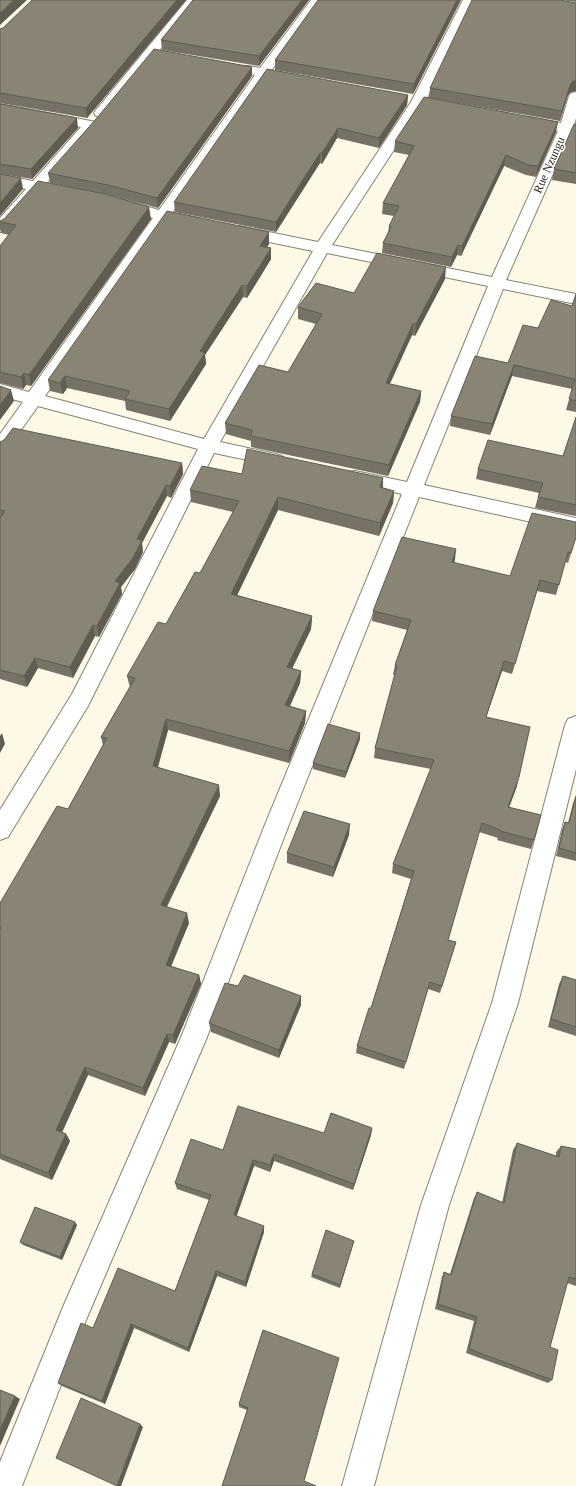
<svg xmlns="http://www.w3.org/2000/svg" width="576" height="1486" viewBox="0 0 576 1486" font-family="'Times New Roman',serif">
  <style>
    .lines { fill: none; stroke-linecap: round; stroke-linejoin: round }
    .minor-casing { stroke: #888273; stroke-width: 2 }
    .minor { fill: #fff; fill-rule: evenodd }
    .wall { fill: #777265 }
    .shaded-wall { fill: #615c52 }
    .building { fill: #8a8475; stroke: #615c52 }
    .labels { text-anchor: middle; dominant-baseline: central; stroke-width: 3; stroke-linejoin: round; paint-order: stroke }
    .far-street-label { font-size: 12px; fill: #211f19; stroke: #fff }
  </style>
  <rect width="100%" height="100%" fill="#fef8e7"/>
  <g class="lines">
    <!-- minor casing -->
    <g class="minor-casing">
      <path id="minor" d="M187,0H200L106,116L101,117L96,116L94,113L96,110Z
        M311,0H323L271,71L299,76L301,79L299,82L294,83L266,78L172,213L197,218L200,221L197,224L192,226L167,221L45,396L204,439L313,251L239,236L234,234L231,231L234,228L239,226L318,242L411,102L463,0H475L425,102L332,245L492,277L558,131L524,124L522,121L524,118L529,117L561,123L569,96L571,93L576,92V118L574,125H576V133H571L506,280L576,294V304L503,289L424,485L576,518V532L419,497L290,822L207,1037L86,1320L22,1486H0V1462L63,1307L182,1035L266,822L402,494L348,482L346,477L348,472L355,471L407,482L488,286L327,253L220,442L276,454L282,456L285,460L282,464L276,466L214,453L88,706L8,837L0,840V810L72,694L198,449L38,406L6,451L0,453V434L23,402L0,396V384L29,392L153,218L116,206L114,203L116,200L121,199L159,210L255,75L243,73L241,70L243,67L248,66L260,68Z
        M0,104L91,121L96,122L98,125L46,184L68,189L70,192L68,195L63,196L40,192L5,230L0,232V218L26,189L0,183V175L33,181L81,127L0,112Z
        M576,716V769L518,1003L449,1205L374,1486H342L421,1205L492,1003L565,725L568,719Z"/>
    </g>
    <!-- minor -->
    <use href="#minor" class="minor"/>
  </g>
  <!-- wall -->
  <path class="wall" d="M186,0L87,118L0,103V29Z
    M193,0H309L259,66L162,50L161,40Z
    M461,0L413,94L275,70V60Z
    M561,0H576V2Z
    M576,3V91L571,92L568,95L560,121L429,98L430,88Z
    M252,76L158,208L109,195L50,183L48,173Z
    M408,95L407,105L379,148L337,138L322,164L320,163L276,232L175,212L174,202Z
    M0,104L78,128L32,179L0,174Z
    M576,124V184L552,180L554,169Z
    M556,132L536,177L526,175L504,166L461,256L457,255L451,267L382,253L383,243L388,233L389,226L394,216L382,214L383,203L409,155L394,152L395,141Z
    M151,219L31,386L26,385L23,389L0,383V246L9,235L1,233L0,229V221Z
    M269,232V244L267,247L271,248V259L247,298L243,297L205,355L206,364L170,421L126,410L125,401L67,388L63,394L50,391L48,380Z
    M445,279L415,336L412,335L389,384L421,391L420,402L388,476L251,447V441L226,434L225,423L288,372L316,324L298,319V307L354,293Z
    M576,294V412L566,410L572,389L512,376L490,435L450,426L451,416L508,363L538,328L572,306Z
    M576,417V516L535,508L539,493L476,479L478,469L563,456Z
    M0,442L182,463L183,474L171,498L167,496L142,543L143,552L135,569L121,587L122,594L99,637L95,636L73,678L38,668L27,687L0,679Z
    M242,474L383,478V488L394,491L393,503L379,536L278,510L237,595L312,616L311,629L292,669L301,671L300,683L290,706L306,711L305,723L289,763L168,730L158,767L220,796L167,907L189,923L171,966L199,975L201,984L175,1044L169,1042L145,1096L88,1075L62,1132L66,1134L70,1141L52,1180L0,1159V903L68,809L103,745L101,737L130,688L127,676L166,624L200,573L233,512L191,502L190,490Z
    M576,538L568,563L565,562L556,595L537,591L512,674L502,671L486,717L517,786L509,807L534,840L531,849L497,840L498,838L479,832L448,940L456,942L440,993L428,989L404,1069L356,1053L357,1046L371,1008L411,879L392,873L393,864L431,769L374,758L375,748L395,675H393L395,665L407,630L372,621L373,611L455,560L454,563L510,576Z
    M360,739L345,778L313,769V763Z
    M576,796V861L556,856L562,830L565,822L568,823L573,803Z
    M349,835L333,877L287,863V853Z
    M563,976L576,980V1036L548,1027L559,984Z
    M238,986L301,996V1005L279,1058L211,1032L209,1023Z
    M372,1128L371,1135L353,1190L274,1161L270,1172L254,1166L236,1216L264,1232L246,1287L217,1276L189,1352L134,1328L105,1404L62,1386L58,1383L93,1328L175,1291L209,1200L177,1189L175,1183L223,1150L324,1133Z
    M517,1143L556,1156V1152L561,1146L576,1149V1286L567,1283L550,1347L552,1380L548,1383L466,1353L474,1321L435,1309L442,1277L444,1272L450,1274L474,1198L477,1192L502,1203L513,1150Z
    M77,1225L62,1260L23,1245L20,1242Z
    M354,1241L340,1288L311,1277L312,1274Z
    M263,1330L304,1481L222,1486L247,1410L239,1407V1404Z"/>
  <!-- shaded-wall -->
  <path class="shaded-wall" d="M14,0H27L0,25V13Z
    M177,0H186L87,118L86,108Z
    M302,0H309L259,66V56Z
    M457,0H461L413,94L414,84Z
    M252,67V76L158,208L157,198Z
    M573,81H576V91L571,92L568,95L560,121L562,111L570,85Z
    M408,95L407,105L379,148V138Z
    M77,118L78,128L32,179L31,169Z
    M558,122L556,132L536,177L538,166Z
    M338,128L337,138L322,164V153Z
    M320,153V163L276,232V222Z
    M506,155L504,166L461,256L462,246Z
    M21,178L23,189L0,216V203Z
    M149,207L151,219L31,386L29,375Z
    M269,232V244L261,257L260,246Z
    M458,245L457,255L451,267L452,257Z
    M271,248V259L247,298V286Z
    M446,267L445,279L415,336L416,324Z
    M242,285L243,297L205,355L206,364L170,421L169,409L200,351Z
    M413,324L412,335L385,395L386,383Z
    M514,365L512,376L490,435L492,424Z
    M24,373L26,385L23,389L21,377Z
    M65,376L67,388L63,394L60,383Z
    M11,390L14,401L0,420V405Z
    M421,391L420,402L388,476L389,465Z
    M182,463L183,474L171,498L170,486Z
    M383,478L382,491L380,487Z
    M166,485L167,496L142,543L143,552L135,569L121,587L122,594L99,637L97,626L115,581Z
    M394,491L393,503L379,536L380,523Z
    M278,497V510L232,606L231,594Z
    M456,549L455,560L450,573L452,562Z
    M540,580L537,591L512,674L515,664Z
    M312,616L311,629L287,679V667Z
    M93,625L95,636L73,678L70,667Z
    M35,658L38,668L27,687L24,676Z
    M504,661L502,671L483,726L486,717Z
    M301,671L300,683L285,717V705Z
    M306,711L305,723L289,763V751Z
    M166,719L168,730L155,777L153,766Z
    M2,733L5,744L0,753V736Z
    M360,733V739L345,778L346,772Z
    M519,777L517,786L506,816L508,807Z
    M219,785L220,796L162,915L161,905Z
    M350,824L349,835L333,877L334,867Z
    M187,913L189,923L168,974L166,965Z
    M199,975L201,984L175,1044L173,1035Z
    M301,996V1005L279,1058V1050Z
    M167,1034L169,1042L145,1096L143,1088Z
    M85,1067L88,1075L60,1137L56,1130Z
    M372,1128L371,1135L353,1190L354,1184Z
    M66,1134L70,1141L52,1180L48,1173Z
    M274,1154V1161L270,1172V1165Z
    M253,1160L254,1166L235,1221L234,1215Z
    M75,1222L77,1225L62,1260L60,1257Z
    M264,1226V1232L246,1287L245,1282Z
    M216,1271L217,1276L189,1352L188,1348Z
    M131,1324L134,1328L105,1404L102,1401Z
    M15,1396L20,1399L0,1446V1430Z
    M140,1424L143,1427L121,1486H117Z"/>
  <!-- building -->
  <path class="building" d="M0,0H14L0,13Z
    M32,0H177L86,108L0,93V29L3,28Z
    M193,0H302L259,56L161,40Z
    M318,0H457L414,84L275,60Z
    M472,0H560L576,3V81H573L570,85L562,111L430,88Z
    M154,49L252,67L157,198L108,185L48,173L96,119Z
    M267,69L408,95L379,138L338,128L322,153H320L276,222L174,202Z
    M424,97L558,122L538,166L528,165L506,155L462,246L458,245L452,257L383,243L391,227L389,226L399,206L383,203L414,146L395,141Z
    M0,104L77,118L31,169L0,164Z
    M574,124H576V173L554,169Z
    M0,174L21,178L0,203Z
    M38,181L105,194L149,207L29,375L24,373L21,377L0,372V246L16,225L0,222V221L4,219Z
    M167,211L269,232L260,246L271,248L247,286L242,285L200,351L205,353L169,409L125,399L130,391L65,376L60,383L48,380Z
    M377,253L446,267L416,324H413L386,383L421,391L389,465L251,436L252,430L225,423L259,365L288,372L322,314L298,307L316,283L354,293Z
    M576,294V401L569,399L575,379L514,365L492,424L451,416L475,356L508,363L523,325L538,328L551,300L572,306Z
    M0,386L11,390L0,405Z
    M576,417V505L538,497L543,483L478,469L488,440L563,456Z
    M13,428L182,463L170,486L166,485L137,539L142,540L133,558L115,581L120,583L97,626L93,625L70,667L35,658L24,676L0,670V518L5,511L0,510V442L4,440Z
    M247,449L383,478L380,487L394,491L380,523L278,497L231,594L312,616L287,667L301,671L285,705L306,711L289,751L166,719L153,766L219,785L161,905L187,913L166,965L199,975L173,1035L167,1034L143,1088L85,1067L56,1130L66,1134L48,1173L0,1154V929L1,928L0,927V903L57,806L68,809L107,738L101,737L135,678L127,676L158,622L166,624L195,572L200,573L239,501L190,490L202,466L242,474Z
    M532,513L576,522V537L571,553L568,552L559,585L540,580L515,664L504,661L486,717L530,727L519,777L508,807L541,815L534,840L500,831V830L482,823L448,940L456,942L442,986L430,982L406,1062L357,1046L369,1008H371L414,871L393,864L434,760L375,748L397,666L395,665L411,620L373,611L402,537L456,549L452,562L510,576Z
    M328,724L360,733L346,772L313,763Z
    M576,796V853L559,848L565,822L569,823Z
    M304,811L350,824L334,867L287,853Z
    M244,975L301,996L279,1050L209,1023L225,983L238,986Z
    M563,976L576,980V1027L551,1019Z
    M238,1106L324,1133L331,1113L372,1128L354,1184L274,1154L270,1165L253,1160L234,1215L264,1226L245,1282L216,1271L188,1348L131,1324L102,1401L58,1383L81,1323L93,1328L118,1268L175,1291L211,1195L175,1183L191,1139L223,1150Z
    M517,1143L559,1157L561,1146L576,1149V1279L569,1277L550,1347L558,1350L552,1380L469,1349L477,1317L438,1304L444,1272L451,1275L477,1192L504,1203Z
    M35,1207L75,1222L60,1257L20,1242Z
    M326,1230L354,1241L340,1285L312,1274Z
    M263,1330L339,1358L304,1481L316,1486H222L248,1408L239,1404Z
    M0,1390L15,1396L0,1430Z
    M81,1398L140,1424L117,1486L56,1458Z"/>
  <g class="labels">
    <!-- far-street labels -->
    <g class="far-street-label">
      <text transform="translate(549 165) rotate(-66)">Rue Nzungu</text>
    </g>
  </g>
</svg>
